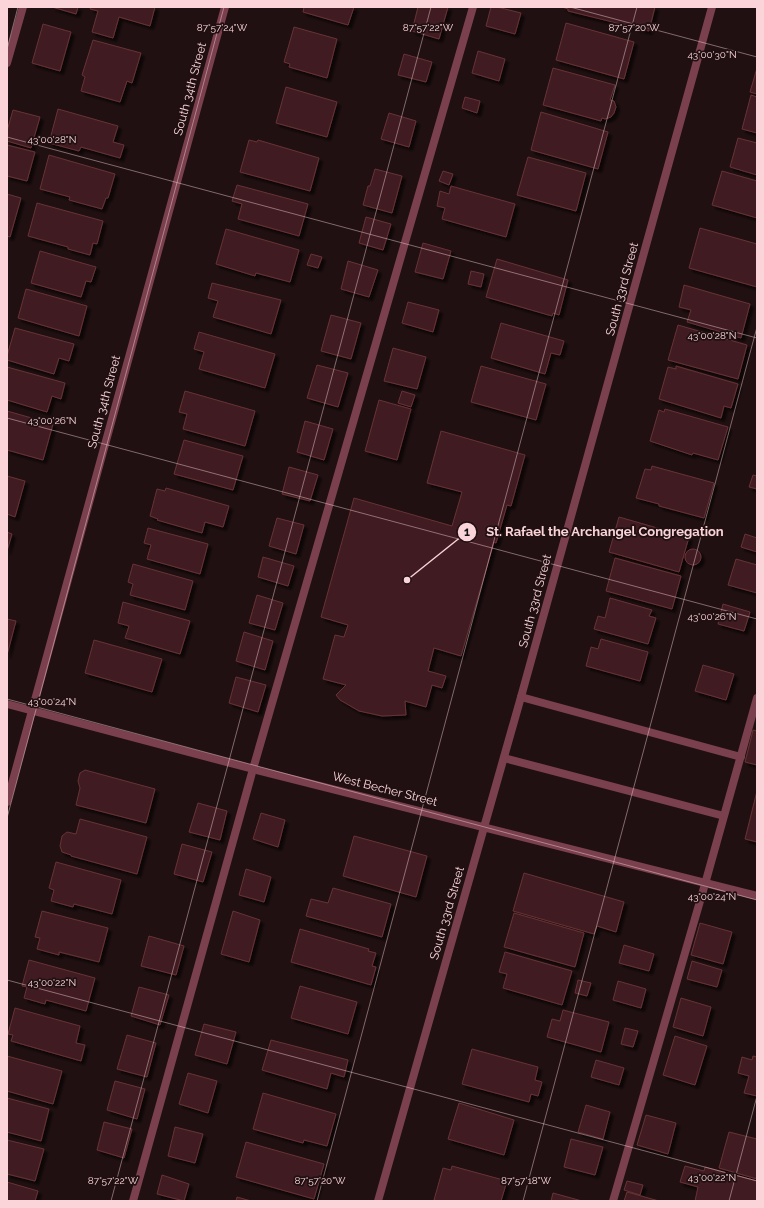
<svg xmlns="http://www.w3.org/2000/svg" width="764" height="1208" viewBox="0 0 764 1208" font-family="Raleway,sans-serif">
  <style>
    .building { fill: #3f1e20; stroke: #683236; filter: url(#shadow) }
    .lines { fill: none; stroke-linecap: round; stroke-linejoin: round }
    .service { stroke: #7a404d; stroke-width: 8 }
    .minor { stroke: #7a404d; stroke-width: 8 }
    .ticks { fill: none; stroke: #fad4d9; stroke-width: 1; stroke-opacity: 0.45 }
    .labels { text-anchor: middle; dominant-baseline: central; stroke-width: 3.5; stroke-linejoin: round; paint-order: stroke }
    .street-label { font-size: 12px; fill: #fad4d9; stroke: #201011 }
    .ticks-label { font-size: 10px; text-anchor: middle; fill: #fad4d9; stroke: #201011; stroke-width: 3.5; stroke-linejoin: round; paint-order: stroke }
    .leader { fill: none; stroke: #fad4d9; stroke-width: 1.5 }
    .callout-dot { fill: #fad4d9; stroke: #201011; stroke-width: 1.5 }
    .mark-label { font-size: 12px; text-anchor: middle; font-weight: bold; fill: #111 }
    .callout-label { font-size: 13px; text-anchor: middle; font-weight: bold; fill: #fad4d9; stroke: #201011; stroke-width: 3.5; stroke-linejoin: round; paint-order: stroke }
  </style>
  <defs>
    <filter id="shadow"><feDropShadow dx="3.5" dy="3.5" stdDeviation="1" flood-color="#0009"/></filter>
  </defs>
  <rect width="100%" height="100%" fill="#201011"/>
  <!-- building -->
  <path class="building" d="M52,7H78L76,14Z
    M91,7H155L150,26L119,17L113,38L92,32L98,11L90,9Z
    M304,7H354L348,25L303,12Z
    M418,7H448L439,39L412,31Z
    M491,7H497L521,13L515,34L486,26Z
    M562,7H655L649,31L568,11V9Z
    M566,23L634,42L624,79L556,60Z
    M43,24L71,32L60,71L32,63Z
    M294,27L337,39L327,78L289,67L290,64L284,62Z
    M93,40L141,53L132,83L127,81L120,102L81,91L85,77L82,75Z
    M478,51L505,59L499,81L472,73Z
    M404,54L432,62L426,82L398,75Z
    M553,68L615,85L610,100L614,101L616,107L614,113L611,117L605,119L602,118L601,121L543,105Z
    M757,68V94L750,92Z
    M286,87L337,102L327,137L276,123Z
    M751,95L757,97V133L742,129Z
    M465,97L480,101L477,113L462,108Z
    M58,109L118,126L113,142L124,145L120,158L81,147L79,151L49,143Z
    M13,110L40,117L31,148L7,141V131Z
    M541,112L608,132L598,169L531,150Z
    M389,113L416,121L409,147L381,139Z
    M738,138L757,143V175L730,167Z
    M249,140L257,142L258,140L319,158L310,191L240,172Z
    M7,145L35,152L27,181L7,176Z
    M49,155L115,174L108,198H106L102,209L69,200L70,197L40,189Z
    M528,157L586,173L576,211L517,195Z
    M375,169L402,176L392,213L363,205L368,186H370Z
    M443,171L453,174L449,185L439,181Z
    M722,171L757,181V218L712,205Z
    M237,185L308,204L299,236L238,219L242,204L232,201Z
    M451,186L515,204L506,237L442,219L445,208L437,206L440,191L449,194Z
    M7,194L21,198L10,237L7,236Z
    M37,203L103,221L97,244L93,243L90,255L68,249V247L28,236Z
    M366,217L391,224L383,250L359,243Z
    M700,228L757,244V287L689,268Z
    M226,229L299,250L290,282L256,273L255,276L216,264Z
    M423,243L451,251L443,279L415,272Z
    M40,251L96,267L91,282L86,281L81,297L31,283Z
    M311,254L322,257L318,268L307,265Z
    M497,259L568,280L559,315L553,313L552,316L486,297Z
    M348,261L378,270L369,297L341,289Z
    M471,271L484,274L481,287L468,284Z
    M212,283L281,300L271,334L213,317L218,301L208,298Z
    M684,285L750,304L741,338L687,322L691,310L679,307Z
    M26,289L87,306L79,336L18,318Z
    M408,302L439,310L433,332L402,323Z
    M331,315L361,323L351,359L321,351Z
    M501,323L564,341L560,355L551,353L545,374L491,358Z
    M678,325L747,345L738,379L668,360Z
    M15,328L74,344L69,361L59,358L54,374L7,360V356Z
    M199,332L275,354L265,388L199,369L204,352L194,349Z
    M393,348L426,357L417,389L384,381Z
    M317,365L348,373L338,407L307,398Z
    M481,366L546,384L536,420L471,402Z
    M676,366L738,384L731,408L724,406L721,418L659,399L668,367L676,369Z
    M7,367L65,383L61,399L52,396L47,412L7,400Z
    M185,391L255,411L245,446L183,429L187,414L179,412Z
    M402,391L415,395L411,407L398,403Z
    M379,400L411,409L397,460L365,451Z
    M665,409L728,427L718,460L693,453L692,455L650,441L659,410L664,412Z
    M7,411L53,424L43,460L7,450Z
    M305,421L333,429L324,460L297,452Z
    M441,431L525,455L511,506L507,505L496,543L494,542L461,656L434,648L428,671L446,676L442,688L432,685L426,707L405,701L406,715L382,716L359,711L340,700L336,695L346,685L323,679L335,635L344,637L348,625L321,617L354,498L452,526L462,492L427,483Z
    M184,440L243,456L233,490L174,474Z
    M652,466L714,483L704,518L659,506V504L636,498L645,469L651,470Z
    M289,467L318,475L310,501L282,494Z
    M753,475L757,476V489L749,487Z
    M7,476L25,481L15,517L7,514Z
    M166,488L229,506L223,527L205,522L202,533L157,520L158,519L150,516L157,489L165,491Z
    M619,517L689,537L679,572L609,552Z
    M277,518L304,525L296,554L269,546Z
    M148,528L208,544L200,574L147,559L151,545L144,543Z
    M7,532L12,534L7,551Z
    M745,534L757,538V552L741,547Z
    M685 557a8 8 0 1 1 16 0a8 8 0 1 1-16 0Z
    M263,557L294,566L288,586L258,577Z
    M615,558L681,576L672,609L606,591Z
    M736,559L757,565V593L728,585Z
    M133,564L193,581L185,610L130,595L133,584L128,582Z
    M257,595L283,603L275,630L249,623Z
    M610,598L652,610L649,616L656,618L648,644L594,629L598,616L605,618Z
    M123,602L190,621L180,654L125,638L129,626L118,623Z
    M723,604L750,612L744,631L718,624Z
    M7,619L16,621L7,655Z
    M244,632L273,641L265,670L236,661Z
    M601,639L648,652L640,681L586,666L591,647L598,649Z
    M94,640L162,659L152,692L85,673Z
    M703,665L734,674L726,700L695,691Z
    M236,677L266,685L258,712L229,703Z
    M753,730L757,731V765L745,762Z
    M85,770L155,789L146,823L76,805L80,788L78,781L80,773Z
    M757,791V842L745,839Z
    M198,803L227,811L220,840L189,832Z
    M261,813L285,820L278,847L253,839Z
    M80,819L147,837L137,874L71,856V855L62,852L60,846L62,836L67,832L76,834Z
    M354,836L427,856L416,897L343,876Z
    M182,844L212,852L203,882L174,874Z
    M56,862L121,880L112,914L74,904L73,907L51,901L54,890L49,888Z
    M246,869L271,877L264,902L239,895Z
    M524,873L624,902L616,932L597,926L594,934L513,911Z
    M333,888L391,904L382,937L306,916L311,899L328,903Z
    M42,911L108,928L99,962L59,952V955L37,949L40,938L35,937Z
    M233,911L260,920L249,962L221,954Z
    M514,913L584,933L575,967L504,947Z
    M700,923L732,932L723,964L691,955Z
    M300,929L369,949L368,951L376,953L372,966L376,967L371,985L291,962Z
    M149,936L184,946L176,975L141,966Z
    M624,945L654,954L649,971L619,963Z
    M505,952L572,971L562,1005L503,988L507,974L499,972Z
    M29,960L95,978L86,1011L46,1000L45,1004L24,998L27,987L22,986Z
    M692,961L722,970L717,987L687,979Z
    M578,980L591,983L587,996L575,993Z
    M618,981L646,989L641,1008L613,1000Z
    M300,986L357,1002L348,1034L291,1018Z
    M139,987L169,995L160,1025L131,1016Z
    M681,998L711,1007L703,1036L673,1027Z
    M15,1008L80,1026L76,1043L85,1045L81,1061L11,1041L13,1035L8,1034Z
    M563,1010L609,1022L601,1052L547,1037L552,1019L560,1021Z
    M204,1024L236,1032L227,1064L195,1055Z
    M625,1028L638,1031L633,1047L621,1044Z
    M127,1035L156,1043L147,1077L117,1069Z
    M675,1036L707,1046L695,1085L663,1075Z
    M271,1040L348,1060L344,1077L331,1073L327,1089L262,1070Z
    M472,1049L538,1067L535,1080L542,1082L538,1096L531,1094L529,1102L462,1084Z
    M7,1056L62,1071L53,1104L7,1091Z
    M753,1056L757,1057V1096L744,1093L749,1076L738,1073L742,1057L752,1060Z
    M596,1060L624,1068L619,1085L591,1077Z
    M188,1073L217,1081L208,1113L179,1104Z
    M115,1081L145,1089L137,1119L107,1110Z
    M263,1093L336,1114L327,1146L304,1140L303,1143L253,1129Z
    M7,1098L49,1109L41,1141L7,1132Z
    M459,1103L514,1120L504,1155L448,1139Z
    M586,1105L610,1112L603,1139L578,1132Z
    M646,1115L676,1123L668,1154L637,1145Z
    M104,1122L132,1129L124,1158L97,1150Z
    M175,1127L203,1134L195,1163L168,1156Z
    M729,1132L757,1139V1179L719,1168Z
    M571,1139L603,1147L595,1175L564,1167Z
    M7,1140L44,1149L35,1181L7,1174Z
    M246,1142L324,1164L314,1199L236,1177Z
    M452,1166L507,1181L501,1201H438L434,1200L443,1168L451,1170Z
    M685,1166L704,1171L705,1167L757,1181V1201H695L698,1187L680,1182Z
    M162,1175L189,1184L184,1201L157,1194Z
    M627,1181L643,1185L640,1195L624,1190Z
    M7,1182L38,1191L35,1201H7Z
    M627,1192L659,1201H624Z
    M553,1193L582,1201H551Z
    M237,1197L251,1201H236Z"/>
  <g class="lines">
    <!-- service -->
    <path class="service" d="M7,63L23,7
      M521,697L741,757
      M504,758L724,816
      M133,1201L253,769L473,7
      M613,1201L705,884L757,698"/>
    <!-- minor -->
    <path class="minor" d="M7,704L253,769L757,896
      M7,802L225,7
      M378,1201L521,697L712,7"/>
  </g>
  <!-- ticks -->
  <path class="ticks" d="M570,7L757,57M7,49L18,7M7,137L757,338M7,418L757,619M7,699L757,900M7,818L224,7M7,980L757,1181M111,1201L431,7M317,1201L637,7M523,1201L757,327M729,1201L757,1096"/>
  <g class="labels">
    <!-- street labels -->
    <g class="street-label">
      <text transform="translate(190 89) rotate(-75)">South 34th Street</text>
      <text transform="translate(622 289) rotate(-75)">South 33rd Street</text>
      <text transform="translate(104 402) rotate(-75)">South 34th Street</text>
      <text transform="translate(535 601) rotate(-75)">South 33rd Street</text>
      <text transform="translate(385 789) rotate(14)">West Becher Street</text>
      <text transform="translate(447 913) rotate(-74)">South 33rd Street</text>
    </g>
  </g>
  <g class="ticks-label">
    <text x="222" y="31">87°57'24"W</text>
    <text x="428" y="31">87°57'22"W</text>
    <text x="634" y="31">87°57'20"W</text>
    <text x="712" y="58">43°00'30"N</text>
    <text x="52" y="143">43°00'28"N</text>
    <text x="712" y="339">43°00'28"N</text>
    <text x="52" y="424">43°00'26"N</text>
    <text x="712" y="620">43°00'26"N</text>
    <text x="52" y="705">43°00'24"N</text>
    <text x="712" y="900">43°00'24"N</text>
    <text x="52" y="986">43°00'22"N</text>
    <text x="712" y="1181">43°00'22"N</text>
    <text x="113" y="1184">87°57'22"W</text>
    <text x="320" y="1184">87°57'20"W</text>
    <text x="526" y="1184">87°57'18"W</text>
  </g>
  <!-- callouts -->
  <path class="leader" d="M407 580L467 532"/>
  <g class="callout-dot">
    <circle cx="407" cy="580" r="4"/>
    <circle cx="467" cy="532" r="10"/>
  </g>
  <g class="mark-label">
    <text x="467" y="536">1</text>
  </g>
  <g class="callout-label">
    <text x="605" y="536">St. Rafael the Archangel Congregation</text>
  </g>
  <!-- border -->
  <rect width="764" height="1208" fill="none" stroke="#fad4d9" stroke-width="16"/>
</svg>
